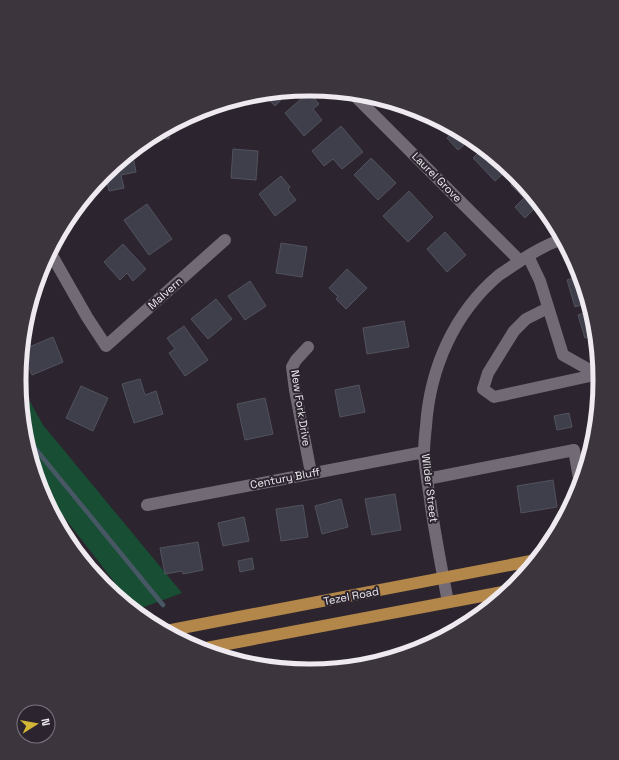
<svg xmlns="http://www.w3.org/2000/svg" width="619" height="760" viewBox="0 0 619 760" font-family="'Space Grotesk',sans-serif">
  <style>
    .green { fill: #184e34 }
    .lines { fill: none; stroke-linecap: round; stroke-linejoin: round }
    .stream { stroke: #475764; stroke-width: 4.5 }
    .building { fill: #3f3f4b; stroke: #52535e }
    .minor { stroke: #726b76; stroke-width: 12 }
    .major { stroke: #b38649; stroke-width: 12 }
    .labels { text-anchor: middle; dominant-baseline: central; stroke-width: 4; stroke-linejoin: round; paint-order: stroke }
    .street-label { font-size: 11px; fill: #eeeaf0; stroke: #2c252f }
    .rim { fill: none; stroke: #eeeaf0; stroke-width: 5 }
  </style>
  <rect width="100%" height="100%" fill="#2c252f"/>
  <!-- green -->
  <path class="green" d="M19,382L43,425L182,593L136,610L40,486L25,436Z"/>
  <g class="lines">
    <!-- stream -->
    <path class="stream" d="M25,436L163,605"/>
  </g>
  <!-- building -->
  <path class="building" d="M289,92L275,106L263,94Z
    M309,92L319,104L313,109L322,120L304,136L285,113Z
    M171,126L169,139L151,137Z
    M341,126L363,152L342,169L333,159L324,166L312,151Z
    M448,126L471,139L458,150L447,138L453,132Z
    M483,148L508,169L495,181L473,158Z
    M233,149L258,151L256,180L231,178Z
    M132,152L136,172L121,175L124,188L109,191L105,173Z
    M371,158L396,183L378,200L354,175Z
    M281,176L290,187L288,190L296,200L275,216L259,194Z
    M518,178L539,204L525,218L515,207L524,198L511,185Z
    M409,191L433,217L408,242L383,216Z
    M147,204L172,239L149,255L124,220Z
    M445,232L466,255L447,272L427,249Z
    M281,243L307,247L302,277L276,273Z
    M123,244L146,269L133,281L127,273L120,280L104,262Z
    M347,269L367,288L346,309L336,299L338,297L329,288Z
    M580,276L594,324L596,335L585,338L578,315L587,312L584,304L575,307L567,280Z
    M250,281L266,306L245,320L228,296Z
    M216,299L232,319L208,339L191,319Z
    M404,321L409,347L367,354L363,328Z
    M184,326L208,360L185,376L169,353L175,349L167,338Z
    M53,337L63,362L32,375L22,350Z
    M140,379L145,395L156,391L163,414L134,423L122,384Z
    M359,385L365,412L340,417L335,390Z
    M81,386L108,398L93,431L66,418Z
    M265,398L273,434L245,440L237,404Z
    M569,413L572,427L557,430L554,416Z
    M553,480L557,507L521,513L517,486Z
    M395,494L401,530L372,535L365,499Z
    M341,499L348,527L322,534L315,506Z
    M303,505L308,537L281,541L276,509Z
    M244,517L249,541L223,546L218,523Z
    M198,542L203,570L183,574L182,571L165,574L160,548Z
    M79,550L102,579L100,581L76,552Z
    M252,558L254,569L240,572L238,561Z"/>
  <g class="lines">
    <!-- minor -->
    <path class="minor" d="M353,94L520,261
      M50,252L87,317L106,346L225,240
      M528,256L540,281L563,355L597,374H599
      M548,308L526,319L514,331L488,373L483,389L494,397L599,374
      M308,347L296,360L292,367L295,390L311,473
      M427,479L574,450L580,484
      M147,505L424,452
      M448,602C442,571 436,539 431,507C429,489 425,471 424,453C424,444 425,435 426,426C430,368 454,313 499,275C505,271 511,267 517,263C531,253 546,245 562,239"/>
    <!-- major -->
    <path class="major" d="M166,631L536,560
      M201,649L508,591"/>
  </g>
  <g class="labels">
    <!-- street labels -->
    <g class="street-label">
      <text transform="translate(437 177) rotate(45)">Laurel Grove</text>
      <text transform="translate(165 293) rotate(-42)">Malvern</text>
      <text transform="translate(301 408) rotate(81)">New Fork Drive</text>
      <text transform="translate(285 478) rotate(-11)">Century Bluff</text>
      <text transform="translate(430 488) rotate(83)">Wilder Street</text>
      <text transform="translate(351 596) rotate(-11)">Tezel Road</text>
    </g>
  </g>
  <!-- crop -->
  <path d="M0 0H619V760H0ZM309 96H310A283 283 0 0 1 593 379V381A283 283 0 0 1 310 664H309A283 283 0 0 1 26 381V379A283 283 0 0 1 309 96Z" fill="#3c353e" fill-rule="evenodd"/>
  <path class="rim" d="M309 96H310A283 283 0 0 1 593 379V381A283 283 0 0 1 310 664H309A283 283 0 0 1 26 381V379A283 283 0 0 1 309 96Z"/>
  <!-- north arrow -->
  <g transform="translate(36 724) rotate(79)"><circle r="19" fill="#2c252f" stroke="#7a747c"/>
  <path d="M0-3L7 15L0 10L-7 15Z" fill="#d3b635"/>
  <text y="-6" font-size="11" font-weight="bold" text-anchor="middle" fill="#eeeaf0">N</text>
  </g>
</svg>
